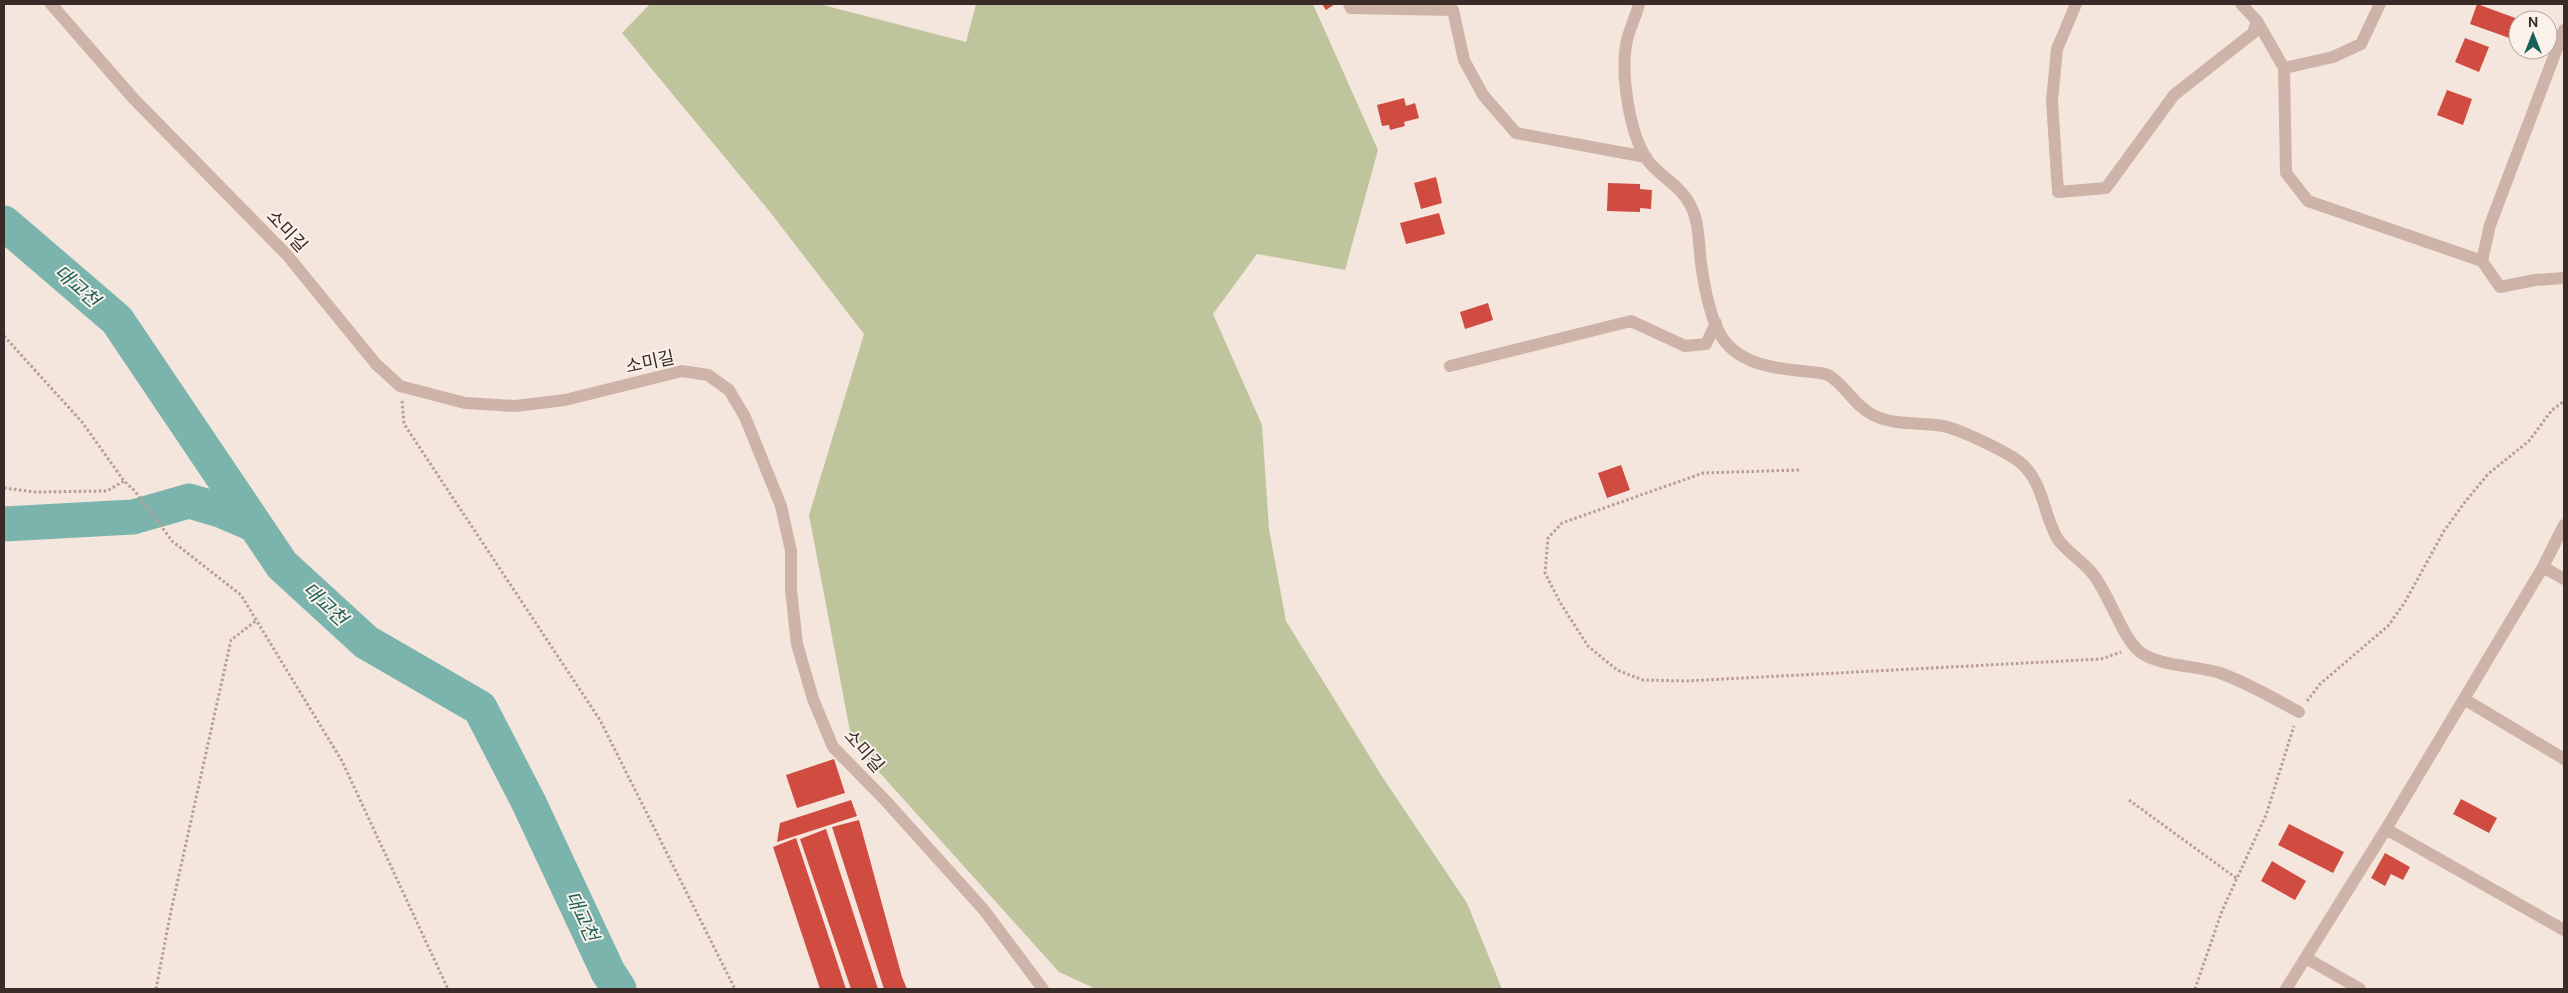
<svg xmlns="http://www.w3.org/2000/svg" width="2568" height="993" viewBox="0 0 2568 993" font-family="'DM Sans','Noto Sans KR',sans-serif">
  <style>
    .green { fill: #bec59c }
    .lines { fill: none; stroke-linecap: round; stroke-linejoin: round }
    .river { stroke: #7ab4ad; stroke-width: 35 }
    .building { fill: #d04b40 }
    .path { stroke: #ba9d92; stroke-width: 3; stroke-dasharray: 2.5 2.5; stroke-linecap: butt }
    .minor { stroke: #ceb3a8; stroke-width: 12 }
    .labels { text-anchor: middle; dominant-baseline: central; stroke-width: 4; stroke-linejoin: round; paint-order: stroke }
    .street-label { font-size: 18px; fill: #3a2b29; stroke: #fbf1eb }
    .water-label { font-size: 19px; font-style: italic; fill: #1a6059; stroke: #fbf1eb }
  </style>
  <rect width="100%" height="100%" fill="#f5e6dd"/>
  <!-- green -->
  <path class="green" d="M650,4H819L966,42L976,4H1313L1378,150L1345,270L1257,254L1213,314L1262,425L1269,529L1286,621L1383,778L1467,903L1502,989H1096L1059,972L852,742L809,515L864,334L770,212L622,33Z"/>
  <g class="lines">
    <!-- river -->
    <path class="river" d="M4,223L117,320L282,565L366,642L480,708L528,801L608,972L619,989
      M4,524L133,517L189,501L220,510L255,525"/>
  </g>
  <!-- building -->
  <path class="building" d="M1322,4H1335L1326,10Z
    M2477,4L2518,19L2515,40L2470,24Z
    M2465,38L2489,47L2479,72L2455,62Z
    M2447,90L2472,99L2463,125L2437,115Z
    M1404,98L1406,106L1415,103L1419,118L1404,122L1405,126L1390,130L1389,125L1382,126L1377,105Z
    M1436,177L1442,203L1421,209L1414,183Z
    M1608,183L1640,184V189L1652,190L1651,209L1640,208V212L1607,211Z
    M1439,213L1445,234L1406,244L1400,223Z
    M1488,303L1493,320L1465,329L1460,312Z
    M1621,465L1630,490L1607,498L1598,473Z
    M834,759L845,793L797,808L786,775Z
    M2461,799L2497,818L2489,833L2453,814Z
    M851,800L857,816L777,842L780,823Z
    M859,820L902,977L907,989H884L832,827Z
    M2289,824L2344,852L2333,873L2278,845Z
    M826,829L878,989H851L800,839Z
    M796,838L846,989H820L773,847Z
    M2385,853L2410,867L2403,880L2391,874L2385,886L2371,878Z
    M2272,861L2306,881L2295,900L2261,881Z"/>
  <g class="lines">
    <!-- path -->
    <path class="path" d="M4,336L82,422L124,481L135,491L172,541L241,595L342,761L448,989
      M402,401L404,424L600,720L735,989
      M1799,470L1703,473L1562,523L1548,538L1545,573L1561,604L1588,646L1617,670L1643,680L1686,681L2101,659L2121,652
      M4,488L35,492L107,491L124,481
      M2307,701L2320,684L2388,626L2405,602L2444,531L2465,502L2488,474L2529,441L2552,410L2564,401
      M2129,800L2236,878
      M156,989L171,911L231,640L257,620
      M2195,989L2222,911L2266,815L2294,726"/>
    <!-- minor -->
    <path class="minor" d="M51,4L133,98L287,255L376,364L400,386L465,403L515,406L565,400L682,371L708,375L729,390L745,417L781,506L791,551V590L797,644L813,699L833,747L885,800L984,910L1043,989
      M1349,4L1351,8L1453,10L1464,60L1483,95L1516,133L1646,157
      M1639,4C1636,16 1630,28 1627,40C1620,72 1629,136 1649,162C1661,177 1678,184 1688,201C1701,221 1698,248 1702,270C1705,290 1710,316 1720,334C1736,363 1771,368 1801,371C1809,372 1821,372 1828,375C1846,385 1853,405 1873,415C1895,426 1919,422 1943,426C1959,429 2010,453 2022,464C2044,484 2043,513 2057,538C2065,551 2082,560 2092,573C2109,593 2122,638 2140,652C2158,666 2198,666 2220,673C2248,683 2273,698 2299,712
      M2076,4L2057,49L2052,101L2058,192L2106,188L2174,95L2253,33L2257,21L2241,4
      M2380,4L2361,44L2333,57L2284,68L2286,173L2308,201L2482,261
      M2257,21L2284,68
      M2564,30L2490,225L2482,261L2500,287L2535,280L2564,278
      M1450,366L1631,321L1685,346L1706,344L1716,323
      M2543,567L2564,579
      M2464,699L2564,759
      M2386,829L2564,930
      M2306,958L2360,989
      M2286,989L2386,829L2543,567L2564,525"/>
  </g>
  <g class="labels">
    <!-- street labels -->
    <g class="street-label">
      <text transform="translate(287 231) rotate(47)">소미길</text>
      <text transform="translate(650 362) rotate(-12)">소미길</text>
      <text transform="translate(864 751) rotate(49)">소미길</text>
    </g>
    <!-- water labels -->
    <g class="water-label">
      <text transform="translate(77 286) rotate(41)">대교천</text>
      <text transform="translate(325 604) rotate(43)">대교천</text>
      <text transform="translate(582 916) rotate(65)">대교천</text>
    </g>
  </g>
  <!-- border -->
  <rect width="2568" height="993" fill="none" stroke="#3a2b29" stroke-width="10"/>
  <!-- north arrow -->
  <g transform="translate(2533 35)"><circle r="24" fill="#fbf1eb" stroke="#aea29d"/>
  <path d="M0-4L9 19L0 12L-9 19Z" fill="#1a6059"/>
  <text y="-8" font-size="14" font-weight="bold" text-anchor="middle" fill="#3a2b29">N</text>
  </g>
</svg>
